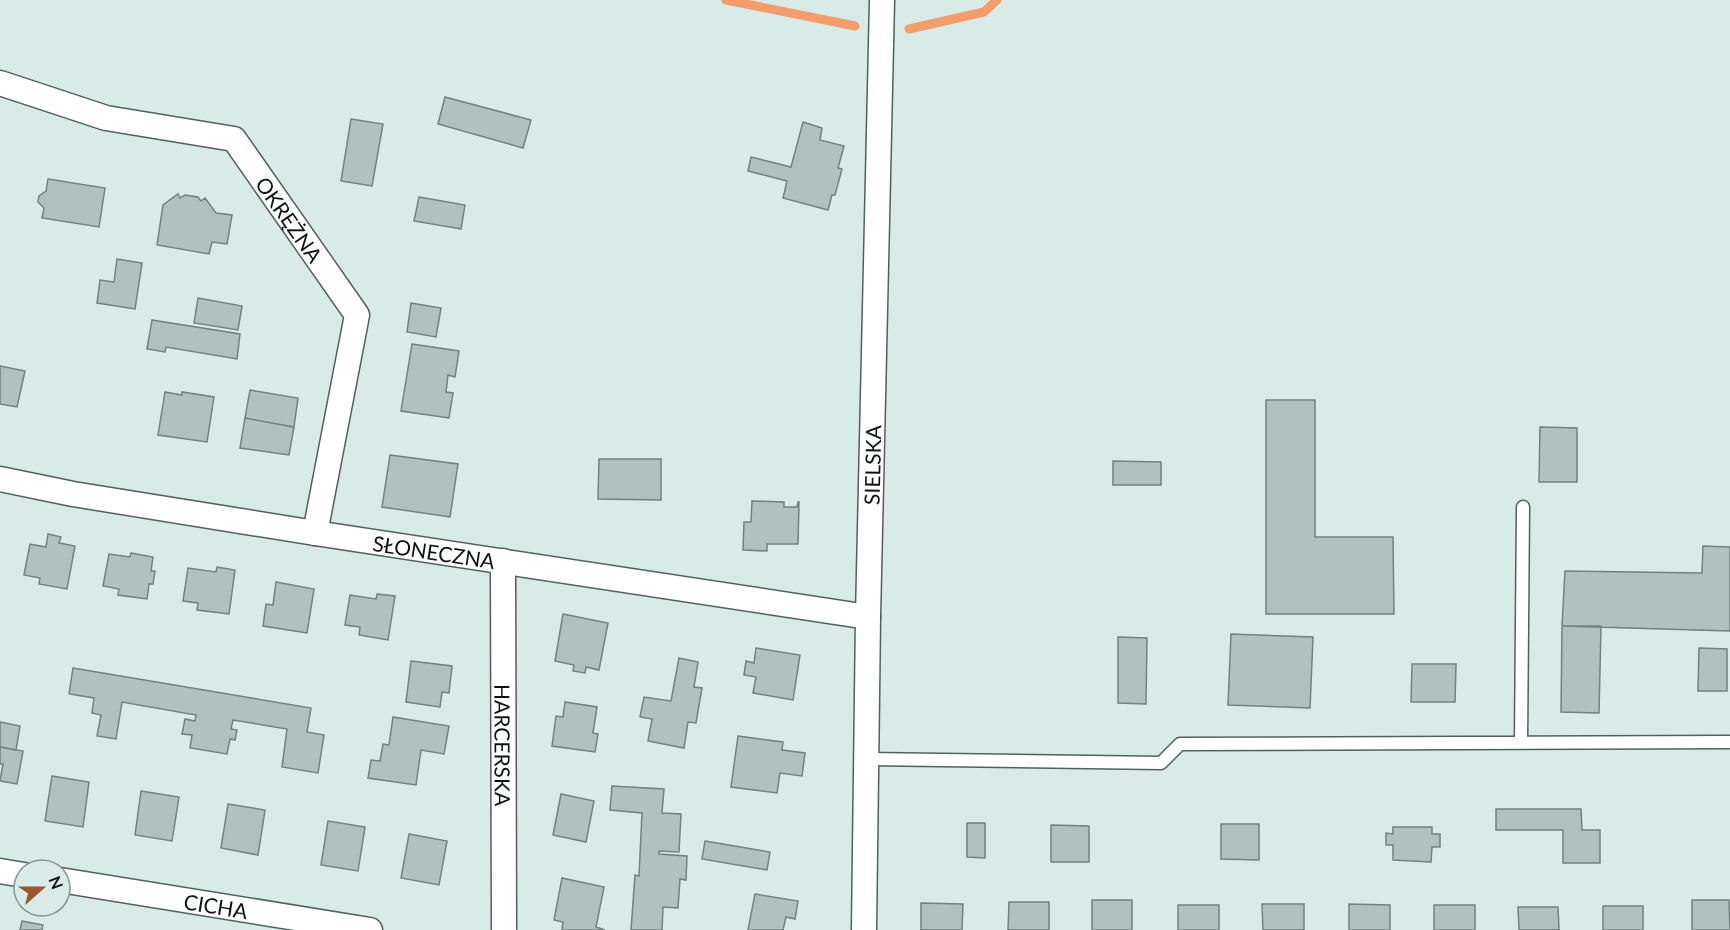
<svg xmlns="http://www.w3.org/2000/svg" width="1730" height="930" viewBox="0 0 1730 930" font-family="Lato,sans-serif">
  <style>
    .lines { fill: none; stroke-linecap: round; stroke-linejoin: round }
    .stream { stroke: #f39d6b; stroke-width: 9 }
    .building { fill: #afc2be; stroke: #71827f; stroke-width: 1.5 }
    .service-casing { stroke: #51615e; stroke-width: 15 }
    .minor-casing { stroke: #51615e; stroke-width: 27 }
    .service { stroke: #fff; stroke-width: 12 }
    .minor { stroke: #fff; stroke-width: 24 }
    .labels { text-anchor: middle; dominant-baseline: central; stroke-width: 4.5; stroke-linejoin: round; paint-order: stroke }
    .street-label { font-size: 21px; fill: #0b1211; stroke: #d8ebe7 }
  </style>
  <rect width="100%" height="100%" fill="#d8ebe7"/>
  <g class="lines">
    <!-- stream -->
    <path class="stream" d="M726,0L855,26
      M909,29L984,12L997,0"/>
  </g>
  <!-- building -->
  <path class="building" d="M445,97L531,120L523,148L438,124Z
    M351,119L383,124L372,186L341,181Z
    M803,122L822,128L820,140L844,146L838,168L842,169L835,195H832L828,210L783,198L787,181L748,171L751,157L791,167Z
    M48,179L105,188L99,227L42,218L44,208L38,202L39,196L46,191Z
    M178,194L180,198L185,195L198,197L201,201L205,198L216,213L232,215L227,244L212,242L209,254L157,245L163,205Z
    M419,197L465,205L461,229L414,221Z
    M117,259L142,263L135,309L97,303L100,280L114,282Z
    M198,298L242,306L238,330L194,323Z
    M411,303L441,308L436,337L407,332Z
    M152,320L240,334L237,359L166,347L165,352L147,349Z
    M412,344L459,351L455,377L448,375L446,392L453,393L449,418L401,411Z
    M0,366L25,371L17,407L0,404Z
    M250,390L298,398L294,427L245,418Z
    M165,392L182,395V392L214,397L207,442L158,435Z
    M1266,400H1315V537H1393L1394,614H1266Z
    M245,418L294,427L289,455L240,448Z
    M1540,427L1577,428V482H1539Z
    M390,455L458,464L450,517L382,507Z
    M599,459H661V500L598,499Z
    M1113,461L1161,462V485H1113Z
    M752,501L784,502V507H797L798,502H799L798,544H767V551L743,550L744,522H751Z
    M48,534L61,537L59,543L75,546L67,589L39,584L40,578L24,575L30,544L46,547Z
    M1703,546L1730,547V631L1562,626L1565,571L1702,573Z
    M131,553L153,557L151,571H155L153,584H149L147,599L118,595L119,589L103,586L109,554L130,557Z
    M217,567L235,570L229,614L197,610L198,603L183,601L188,568L216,572Z
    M276,582L314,589L307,633L263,626L266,604L273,605Z
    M377,594L395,596L388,640L359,635L360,627L345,625L350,595L376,599Z
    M563,614L608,623L599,670L586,667L585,673L573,671L574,665L555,661Z
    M1562,626H1601L1599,713L1561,712Z
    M1231,634L1313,637L1310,708L1228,705Z
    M1118,637L1147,638L1146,704L1118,703Z
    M756,648L800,655L793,700L753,693L756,677L744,675L746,661L754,663Z
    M1699,648L1727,649V691H1698Z
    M679,658L698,662L694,687L702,688L696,723L688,722L684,748L648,741L652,719L640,717L644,697L671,701Z
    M411,661L452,666L449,693L442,692L440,707L406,702Z
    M1412,664H1456L1455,702H1411Z
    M73,668L311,708L307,732L324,735L318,773L282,767L287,729L233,720L231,729L237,730L235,740L230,739L227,754L190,748L192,735L182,734L185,719L195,721L196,715L122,702L116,739L97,736L101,715L92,713L94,698L69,694Z
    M565,702L597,707L593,733L598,734L595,752L552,746L556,716L563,717Z
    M393,717L449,726L444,754L421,750L416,785L368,778L371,760L380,761L383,744L389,745Z
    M0,722L20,726L16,750L0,747Z
    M738,736L783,742L782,750L805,753L802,776L780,773L777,793L731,787Z
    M0,747L23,751L17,784L0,781L3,764H0Z
    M52,776L89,782L83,827L45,821Z
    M612,786L664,789L662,813L681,814L679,852L659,851V854L687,856L686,880L680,879L678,908L663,907L662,930H631L635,875L639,876L642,813L610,810Z
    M141,791L179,797L172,841L135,835Z
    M561,794L594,801L586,842L553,835Z
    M228,804L265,810L258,855L221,848Z
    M1496,809H1581L1582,830H1600V863H1563V830H1496Z
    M328,821L365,827L358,871L321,865Z
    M967,823H985V858L967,857Z
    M1221,824H1259V860L1221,859Z
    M1051,825L1089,826V862H1051Z
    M1393,827H1432V834H1440V847H1432L1431,862L1393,860V845H1386V833L1393,834Z
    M409,834L447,841L439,885L401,878Z
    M705,841L770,852L767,870L702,859Z
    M562,878L604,887L596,927L605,930H562L563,922L554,920Z
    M755,894L798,901L795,919L786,917L783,930H748Z
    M1092,900H1132V930H1092Z
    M1692,900H1729L1730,930H1692Z
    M1009,902H1049V930H1008Z
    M921,903L963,904L962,930H921Z
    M1262,904H1304V930H1263Z
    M1349,904L1390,905V930H1349Z
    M1178,905H1219V930H1178Z
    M1434,905H1475V930H1434Z
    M1603,906H1643V930H1603Z
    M1518,907H1558L1559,930H1519Z
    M22,921L43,925L42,930H20Z"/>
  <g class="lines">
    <!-- service casing -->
    <g class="service-casing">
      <path id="service" d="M1521,743L1523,507
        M866,759L1161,763L1180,744L1730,742"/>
    </g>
    <!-- minor casing -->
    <g class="minor-casing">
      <g id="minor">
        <path id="s1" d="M0,83L106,118L234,139L357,315L315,533"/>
        <path id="s2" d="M0,479L73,494L315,533L868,617"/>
        <path id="s3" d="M503,561L504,930"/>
        <path d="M0,871L24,875"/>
        <path id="s4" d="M60,880L370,930"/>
        <path id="s5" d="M864,930L868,617L882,0"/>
      </g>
    </g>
    <!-- service -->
    <use href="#service" class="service"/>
    <!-- minor -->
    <use href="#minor" class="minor"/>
  </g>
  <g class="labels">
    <!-- street labels -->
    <g class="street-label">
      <text stroke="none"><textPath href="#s1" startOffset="339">OKRĘŻNA</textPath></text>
      <text stroke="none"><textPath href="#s5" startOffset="465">SIELSKA</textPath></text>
      <text stroke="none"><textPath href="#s2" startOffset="440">SŁONECZNA</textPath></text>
      <text stroke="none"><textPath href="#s3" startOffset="184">HARCERSKA</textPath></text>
      <text stroke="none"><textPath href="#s4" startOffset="158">CICHA</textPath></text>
    </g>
  </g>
  <!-- north arrow -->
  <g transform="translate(42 888) rotate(69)"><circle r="28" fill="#d8ebe7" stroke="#869491" stroke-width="1.5"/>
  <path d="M0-4.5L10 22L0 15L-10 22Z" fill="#9b562b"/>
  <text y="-9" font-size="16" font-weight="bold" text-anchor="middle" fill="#0b1211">N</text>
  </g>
</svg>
